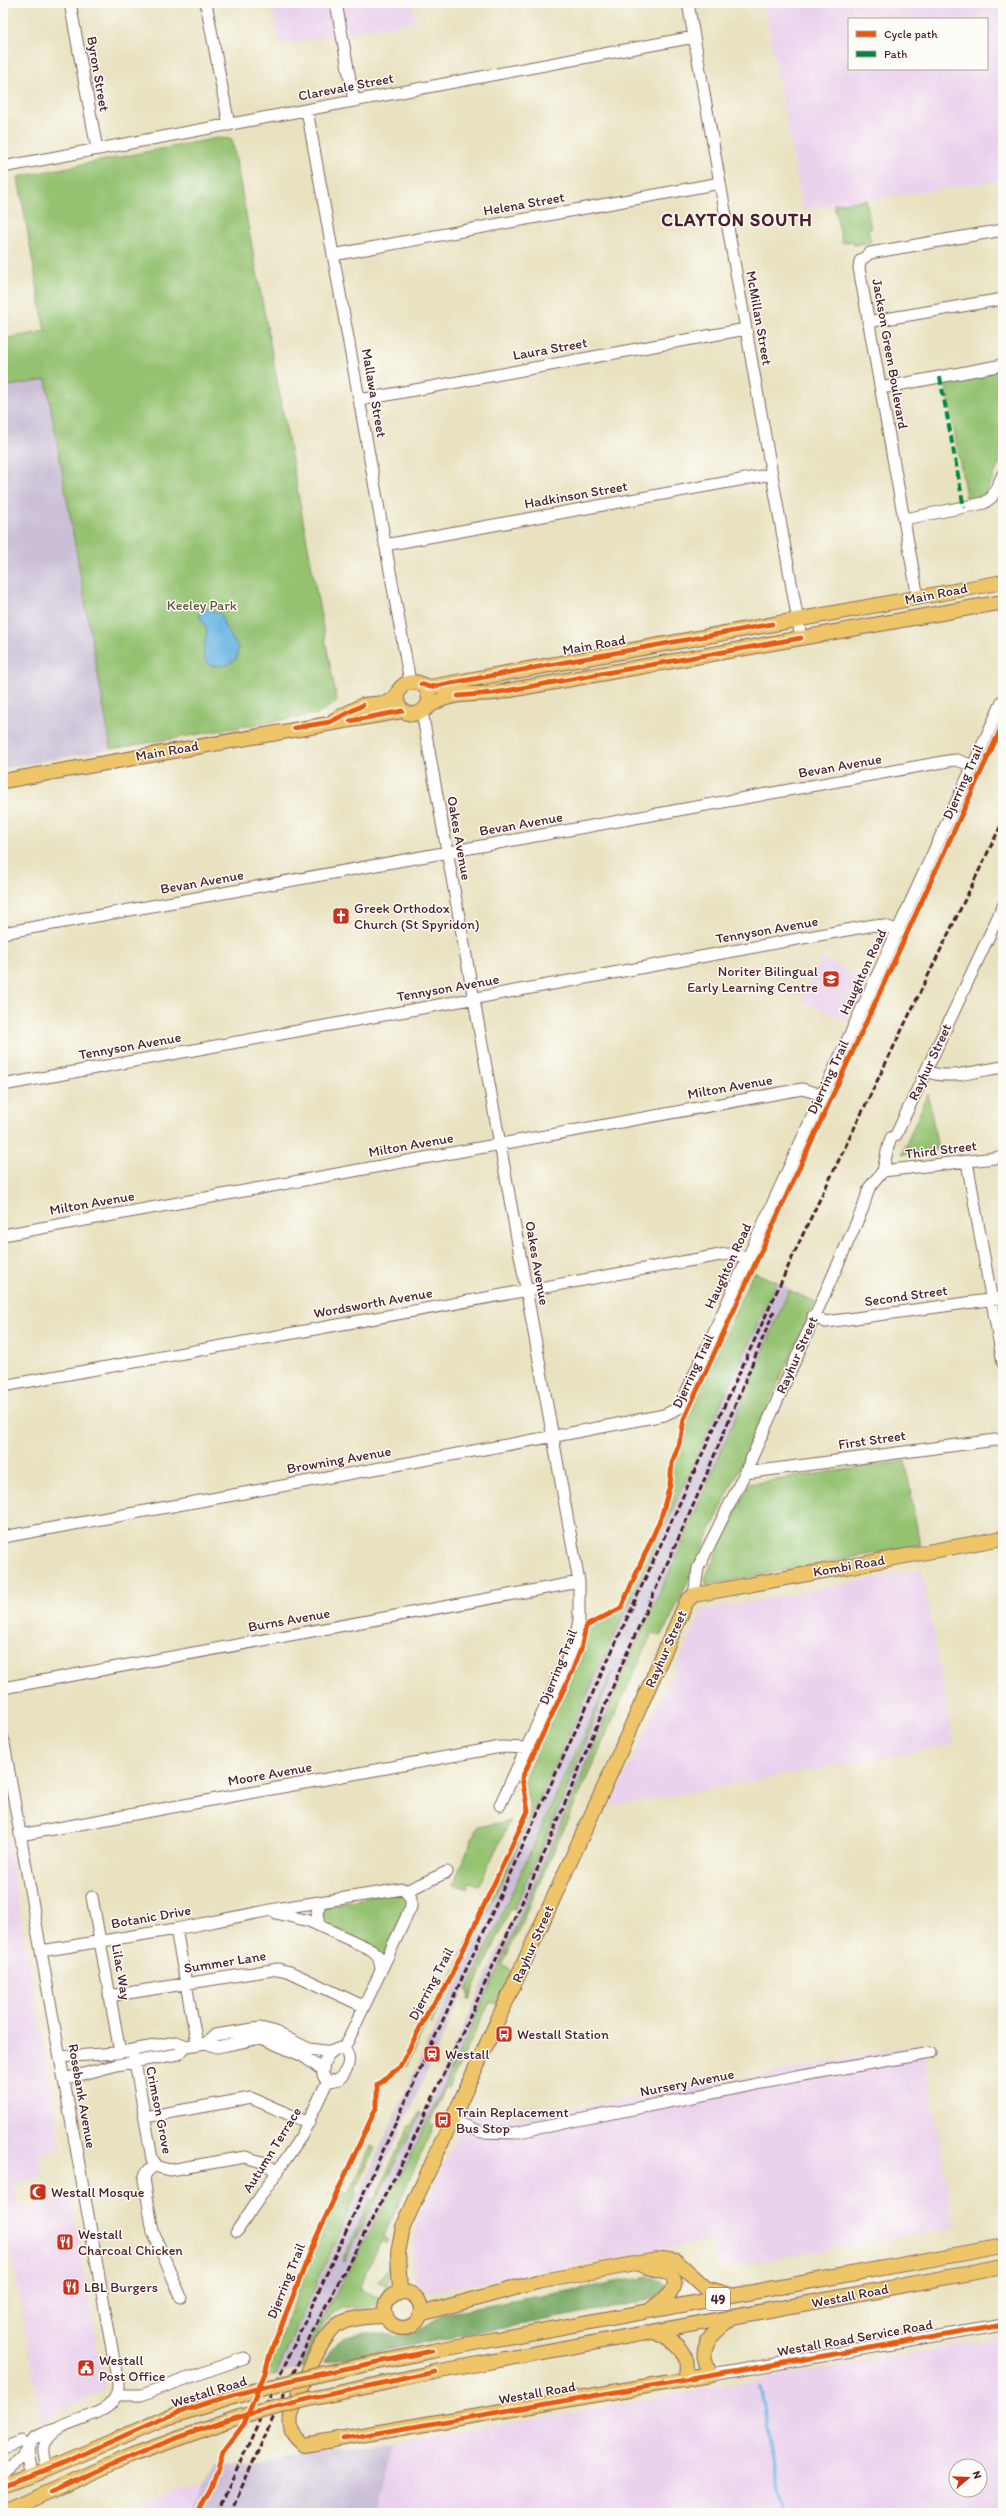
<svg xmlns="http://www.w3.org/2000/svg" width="1006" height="2516" viewBox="0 0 1006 2516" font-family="Itim,sans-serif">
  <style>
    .built { fill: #ead1ec; fill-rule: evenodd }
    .industrial { fill: #cabfd6; fill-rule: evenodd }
    .green { fill: #94c271; stroke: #6f704e }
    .forest { fill: #77a863; stroke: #606447 }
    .water { fill: #6ab5e3; stroke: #5a6a87 }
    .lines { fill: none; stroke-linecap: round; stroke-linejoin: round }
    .stream { stroke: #6ab5e3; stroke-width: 3 }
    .minor-casing { stroke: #81635f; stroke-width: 13 }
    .major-casing { stroke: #81635f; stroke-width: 16 }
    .minor { stroke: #fff; stroke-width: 11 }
    .major { stroke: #eec569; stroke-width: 14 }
    .rail { stroke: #4a1f2b; stroke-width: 3; stroke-dasharray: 6 3; stroke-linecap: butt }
    .major-bridge-casing { stroke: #81635f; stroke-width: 16; stroke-linecap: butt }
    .major-bridge { stroke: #eec569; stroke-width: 14 }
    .quiet { stroke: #00873e; stroke-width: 4; stroke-dasharray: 8 4; stroke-linecap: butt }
    .cycleway-casing { stroke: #fdfcf7; stroke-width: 8 }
    .cycleway { stroke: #e8590c; stroke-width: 5 }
    .labels { text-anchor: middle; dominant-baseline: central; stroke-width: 3; stroke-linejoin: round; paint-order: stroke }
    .shield { fill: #fdfcf7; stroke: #806168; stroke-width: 1 }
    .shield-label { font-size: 13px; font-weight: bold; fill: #4a1f2b }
    .street-label { font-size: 14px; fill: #4a1f2b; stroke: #fdfcf7 }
    .park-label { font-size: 14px; fill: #645844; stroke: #fdfcf7 }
    .poi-label { font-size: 14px; fill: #4a1f2b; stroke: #fdfcf7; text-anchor: start }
    .district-label { font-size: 18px; font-weight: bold; letter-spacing: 1px; fill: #4a1f2b; stroke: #fdfcf7 }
  </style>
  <rect width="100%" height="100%" fill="#fdfcf7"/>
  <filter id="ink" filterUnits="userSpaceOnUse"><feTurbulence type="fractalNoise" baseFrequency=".025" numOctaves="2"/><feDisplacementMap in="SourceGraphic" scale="8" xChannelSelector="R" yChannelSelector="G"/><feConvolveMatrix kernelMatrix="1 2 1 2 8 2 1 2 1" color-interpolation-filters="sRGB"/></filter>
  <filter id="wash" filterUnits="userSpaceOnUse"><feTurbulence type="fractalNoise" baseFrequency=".012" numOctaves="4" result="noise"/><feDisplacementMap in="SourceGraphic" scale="16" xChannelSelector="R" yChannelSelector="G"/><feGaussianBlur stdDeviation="0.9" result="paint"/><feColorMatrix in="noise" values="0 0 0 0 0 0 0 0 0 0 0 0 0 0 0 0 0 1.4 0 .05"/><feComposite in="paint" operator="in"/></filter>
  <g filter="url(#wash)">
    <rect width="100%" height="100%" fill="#e8e2c0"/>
    <!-- built -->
    <path class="built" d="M272,3H412L416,22L279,45Z
      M764,3H1003V180L803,209ZM849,19H987V69H849Z
      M821,958L865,979L846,1021L802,1001Z
      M922,1569L954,1745L610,1807L702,1611Z
      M3,1818L62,2148L39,2153L43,2177L13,2183L18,2207L71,2198L105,2389L42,2422L3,2210Z
      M922,2043L955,2227L718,2269L712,2241L428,2292L414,2280L412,2258L416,2224L472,2105L487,2114L515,2118L758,2076Z
      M1003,2337V2513H373L398,2443ZM956,2466H980V2490H956Z
      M203,2488L191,2513H103L174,2491Z"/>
    <!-- industrial -->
    <path class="industrial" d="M46,380L111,749L3,768V387Z
      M777,1282L788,1288L789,1290L681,1546L622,1675L581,1778L478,2013L411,2155L312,2338L301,2368L276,2374ZM613,1671L560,1806L514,1909L517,1910L423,2114L421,2113L376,2204L342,2261L464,1990L467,1991Z
      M398,2443L373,2513H191L215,2463Z"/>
    <!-- green -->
    <path class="green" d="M217,138L232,139L337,702L318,714L111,749L46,380L3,387V339L45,331L18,177Z
      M866,200L871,229L868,230L871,242L854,245L853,241L842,243L834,204Z
      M1003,370V455L985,495L981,499L967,502L945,381Z
      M928,1094L938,1149L902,1154Z
      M753,1272L777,1282L454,1984L451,1983L432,2024L427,2022L406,2067L403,2066L430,2012L449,1982L530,1810L524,1778L580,1661L588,1631L624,1608L657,1536L664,1514L675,1458L690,1414Z
      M789,1290L815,1302L670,1620L661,1636L652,1633L502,1966L510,1969L512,1975L499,2005L490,2001L448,2088H444L430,2123L434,2126L383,2237L389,2240L387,2243L382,2240L359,2289L380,2298L386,2285L379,2282L390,2262L387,2298C377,2306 362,2313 349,2306C324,2308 315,2347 307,2367L301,2368L312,2338L411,2155L478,2013L581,1778L622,1675L681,1546Z
      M905,1461L920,1545L707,1585L705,1578L749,1484Z
      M613,1671L560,1806L514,1909L511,1908L469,2000L468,1999L469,1992L467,1991Z
      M510,1821L479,1885L469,1882L468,1888L453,1885L477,1827Z
      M396,1891L408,1899L386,1957L325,1926L321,1910L323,1907Z
      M419,2112L421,2113L344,2262L342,2261L371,2199L374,2200L409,2125L412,2126Z
      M371,2146L375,2148L355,2191L357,2193L276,2374L266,2377L317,2242L341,2190L349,2194Z"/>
    <!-- forest -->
    <path class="forest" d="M648,2276L665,2284V2292L655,2299L324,2362C330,2344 353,2330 373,2332C382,2333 394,2337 403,2335C418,2333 431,2323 443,2314Z"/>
    <!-- water -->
    <path class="water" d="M206,609L221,614L225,627L238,647L237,658L226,666H212C195,657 209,640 206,628C205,623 200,620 199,614Z"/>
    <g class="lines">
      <!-- stream -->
      <path class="stream" d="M760,2386L784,2513"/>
    </g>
  </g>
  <g filter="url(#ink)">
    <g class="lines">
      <!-- minor casing -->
      <g class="minor-casing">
        <path id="minor" d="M70,3L97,149
          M206,3L229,125
          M336,3L354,101
          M688,3L801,638
          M307,110L410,682
          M3,167L694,37
          M333,255L720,183
          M868,322L1003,299
          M881,388L1003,365
          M360,400L746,329
          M905,519L984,503L992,497L1003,474
          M385,545L772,474
          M918,598L859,268L860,261L870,253L1003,230
          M422,712L579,1582V1620L574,1645L500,1805
          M3,933L948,761L957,760L973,766
          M926,1071C948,1081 980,1070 1003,1067
          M3,1085L874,925L885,926L899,931
          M967,1162L1003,1363
          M883,1171L1003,1157
          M3,1235L802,1089L823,1095
          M813,1316L826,1322L1003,1298
          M3,1386L726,1254H736L748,1260
          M745,1473L1003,1439
          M3,1537L566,1434L664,1415L679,1408L1003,700
          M694,1595L698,1568L745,1473L863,1208L869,1188L883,1171L888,1147L891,1138L896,1135L1003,906
          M3,1688L579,1582
          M3,1738L118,2383C120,2426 49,2412 44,2448C43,2455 46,2463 48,2469
          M20,1835L501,1747L526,1748
          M406,1891L447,1872
          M92,1897L120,2052
          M276,1913L309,1921L372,1950L379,1957L381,1968
          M319,1925L317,1912L321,1902
          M176,1929L197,2044
          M41,1951L176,1929L281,1908L403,1889L411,1898V1907L344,2049
          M109,1996L278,1969L290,1972L363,2006
          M206,2043L215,2035L260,2028L273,2031L309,2049L332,2052
          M340,2048L344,2049C353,2059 347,2071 339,2079L327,2082L323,2075C322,2063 327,2051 340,2048Z
          M133,2050L152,2159L158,2167L170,2170L245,2157L262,2162L278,2172
          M60,2057L116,2053L176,2042L187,2046L206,2043L217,2047L261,2038L303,2056L322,2070
          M64,2079L117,2065L178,2054L187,2046
          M145,2117L251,2098L309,2123
          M452,2121L481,2132L514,2133L797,2076L930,2053
          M155,2164L146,2173L144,2179L153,2232L181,2297
          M237,2231L302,2135L327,2082
          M711,2375L1003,2325
          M117,2395H141L244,2358
          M3,2448L22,2441
          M3,2474L22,2457L28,2447
          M34,2475C23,2446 26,2437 57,2429"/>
      </g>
      <!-- major casing -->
      <g class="major-casing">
        <path id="major" d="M397 698a16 16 0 1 1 32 0a16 16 0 1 1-32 0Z
          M421,684L430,687L1003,582
          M426,709C445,692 470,695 494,693L1003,602
          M334,720L363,705L385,703L396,698
          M3,781L402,711
          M644,2266L668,2272C686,2286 662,2301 651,2309
          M400,2292L398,2253L403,2227L607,1781L687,1601L694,1595L1003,1538
          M385 2310a18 18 0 1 1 36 0a18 18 0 1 1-36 0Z
          M420,2314L537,2282L662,2259L676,2261L706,2288L730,2295
          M386,2316C371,2316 355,2317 341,2323C319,2334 301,2392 291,2414C289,2430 292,2435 304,2445L711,2375C696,2348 708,2337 730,2320
          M656,2333C678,2342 692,2353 685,2380
          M321,2374L432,2351L1003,2246
          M310,2399L435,2372L1003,2267
          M3,2485L34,2475L163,2419L253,2391
          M3,2512L132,2455L242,2416"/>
      </g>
      <!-- minor -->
      <use href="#minor" class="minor"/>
      <!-- major -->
      <use href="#major" class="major"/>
      <!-- rail -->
      <path class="rail" d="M217,2513L804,1232L1003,821
        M230,2513L314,2328L408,2152L545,1852L623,1662L700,1490L774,1311"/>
      <!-- major-bridge casing -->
      <g class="major-bridge-casing">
        <path id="major-bridge" d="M253,2391L321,2374
          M242,2416L310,2399"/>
      </g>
      <!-- major-bridge -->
      <use href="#major-bridge" class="major-bridge"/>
      <!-- quiet -->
      <path class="quiet" d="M940,377L964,508"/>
      <!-- cycleway casing -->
      <g class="cycleway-casing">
        <path id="cycleway" d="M421,684L430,687L772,624
          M458,696L494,693L801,638
          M350,721L402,711
          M294,728L330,722L363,705
          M343,2439L1003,2325
          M3,2485C58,2469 109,2441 162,2419C248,2385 342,2370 432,2351
          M51,2492C113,2464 174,2436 240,2417C304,2398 370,2386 435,2372
          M198,2513L211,2489L223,2452L244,2424L265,2373L270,2354L316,2238L377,2106V2085L400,2067L429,2010L445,1989L528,1811L522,1778L571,1674L581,1649L586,1626L621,1608L661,1518L670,1485L672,1463L681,1438L684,1419L1003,724"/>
      </g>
      <!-- cycleway -->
      <use href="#cycleway" class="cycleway"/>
    </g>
  </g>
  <!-- icons -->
  <defs>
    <g id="church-square" transform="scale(0.9)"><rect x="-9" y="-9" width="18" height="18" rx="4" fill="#c8321e" stroke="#fdfcf7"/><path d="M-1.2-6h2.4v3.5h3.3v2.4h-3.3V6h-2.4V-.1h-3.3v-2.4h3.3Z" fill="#fff"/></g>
    <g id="school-square" transform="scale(0.9)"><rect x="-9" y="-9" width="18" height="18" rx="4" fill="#c8321e" stroke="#fdfcf7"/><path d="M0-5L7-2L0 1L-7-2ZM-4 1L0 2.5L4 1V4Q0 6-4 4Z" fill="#fff"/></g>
    <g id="bus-square" transform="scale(0.9)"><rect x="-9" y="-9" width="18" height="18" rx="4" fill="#c8321e" stroke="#fdfcf7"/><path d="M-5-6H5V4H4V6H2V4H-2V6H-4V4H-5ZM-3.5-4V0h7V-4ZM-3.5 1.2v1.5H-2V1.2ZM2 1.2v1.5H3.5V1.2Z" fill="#fff"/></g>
    <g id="station-square" transform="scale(0.9)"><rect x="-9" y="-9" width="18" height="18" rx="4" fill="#c8321e" stroke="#fdfcf7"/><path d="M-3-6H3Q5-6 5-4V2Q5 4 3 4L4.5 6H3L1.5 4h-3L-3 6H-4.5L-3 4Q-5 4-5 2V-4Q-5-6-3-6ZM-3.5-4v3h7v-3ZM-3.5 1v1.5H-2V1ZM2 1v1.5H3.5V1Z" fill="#fff"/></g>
    <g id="mosque-square" transform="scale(0.9)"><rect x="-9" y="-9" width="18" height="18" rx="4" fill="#c8321e" stroke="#fdfcf7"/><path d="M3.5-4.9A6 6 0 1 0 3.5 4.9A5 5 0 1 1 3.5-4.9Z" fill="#fff"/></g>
    <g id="restaurant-square" transform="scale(0.9)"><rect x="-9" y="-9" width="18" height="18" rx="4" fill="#c8321e" stroke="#fdfcf7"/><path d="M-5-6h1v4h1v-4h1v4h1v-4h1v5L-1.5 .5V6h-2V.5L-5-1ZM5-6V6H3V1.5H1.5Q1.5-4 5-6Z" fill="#fff"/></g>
    <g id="civic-square" transform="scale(0.9)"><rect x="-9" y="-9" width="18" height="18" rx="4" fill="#c8321e" stroke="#fdfcf7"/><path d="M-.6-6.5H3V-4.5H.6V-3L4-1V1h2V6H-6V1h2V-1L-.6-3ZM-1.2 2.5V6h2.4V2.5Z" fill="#fff"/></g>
  </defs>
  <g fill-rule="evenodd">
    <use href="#church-square" x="341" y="916"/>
    <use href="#school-square" x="831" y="979"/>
    <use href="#bus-square" x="504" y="2034"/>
    <use href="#station-square" x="432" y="2054"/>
    <use href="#bus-square" x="443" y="2120"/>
    <use href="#mosque-square" x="38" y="2192"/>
    <use href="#restaurant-square" x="65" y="2242"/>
    <use href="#restaurant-square" x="71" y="2287"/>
    <use href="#civic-square" x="86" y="2368"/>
  </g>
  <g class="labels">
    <!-- shield labels -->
    <rect class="shield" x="706" y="2288" width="24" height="22" rx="3"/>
    <g class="shield-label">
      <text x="718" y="2299">49</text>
    </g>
    <!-- street labels -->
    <g class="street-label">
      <text transform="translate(98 74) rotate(80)">Byron Street</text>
      <text transform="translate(346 87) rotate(-11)">Clarevale Street</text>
      <text transform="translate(524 204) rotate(-10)">Helena Street</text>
      <text transform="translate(759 318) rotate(80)">McMillan Street</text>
      <text transform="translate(550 349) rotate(-10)">Laura Street</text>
      <text transform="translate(890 354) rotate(80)">Jackson Green Boulevard</text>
      <text transform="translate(374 393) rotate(80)">Mallawa Street</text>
      <text transform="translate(576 495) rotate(-10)">Hadkinson Street</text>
      <text transform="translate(936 594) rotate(-11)">Main Road</text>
      <text transform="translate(594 645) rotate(-10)">Main Road</text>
      <text transform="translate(167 751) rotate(-10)">Main Road</text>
      <text transform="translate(840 766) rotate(-10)">Bevan Avenue</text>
      <text transform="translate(963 782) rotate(-66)">Djerring Trail</text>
      <text transform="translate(521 824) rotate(-10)">Bevan Avenue</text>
      <text transform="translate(459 838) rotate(80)">Oakes Avenue</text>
      <text transform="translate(202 882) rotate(-10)">Bevan Avenue</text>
      <text transform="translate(767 930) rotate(-10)">Tennyson Avenue</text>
      <text transform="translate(863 972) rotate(-65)">Haughton Road</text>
      <text transform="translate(448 988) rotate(-10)">Tennyson Avenue</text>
      <text transform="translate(130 1046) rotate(-10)">Tennyson Avenue</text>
      <text transform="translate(930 1062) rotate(-65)">Rayhur Street</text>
      <text transform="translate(828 1077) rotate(-65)">Djerring Trail</text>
      <text transform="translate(730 1087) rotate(-10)">Milton Avenue</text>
      <text transform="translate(411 1145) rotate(-10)">Milton Avenue</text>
      <text transform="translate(941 1150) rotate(-7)">Third Street</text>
      <text transform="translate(92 1203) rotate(-10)">Milton Avenue</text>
      <text transform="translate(537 1263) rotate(80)">Oakes Avenue</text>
      <text transform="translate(728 1266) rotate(-65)">Haughton Road</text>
      <text transform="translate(906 1296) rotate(-8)">Second Street</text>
      <text transform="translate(373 1303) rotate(-10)">Wordsworth Avenue</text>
      <text transform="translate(797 1355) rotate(-66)">Rayhur Street</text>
      <text transform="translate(693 1371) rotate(-65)">Djerring Trail</text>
      <text transform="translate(872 1440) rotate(-8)">First Street</text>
      <text transform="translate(339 1460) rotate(-10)">Browning Avenue</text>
      <text transform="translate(849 1566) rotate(-10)">Kombi Road</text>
      <text transform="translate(289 1620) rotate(-10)">Burns Avenue</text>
      <text transform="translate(666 1649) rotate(-66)">Rayhur Street</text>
      <text transform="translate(558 1667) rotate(-68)">Djerring Trail</text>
      <text transform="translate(270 1774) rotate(-10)">Moore Avenue</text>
      <text transform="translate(151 1917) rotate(-10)">Botanic Drive</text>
      <text transform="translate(533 1944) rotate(-66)">Rayhur Street</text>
      <text transform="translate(225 1962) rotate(-9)">Summer Lane</text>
      <text transform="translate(121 1972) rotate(80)">Lilac Way</text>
      <text transform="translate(431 1984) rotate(-62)">Djerring Trail</text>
      <text transform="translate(687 2083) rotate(-11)">Nursery Avenue</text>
      <text transform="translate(82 2096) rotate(80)">Rosebank Avenue</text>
      <text transform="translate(159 2110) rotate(79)">Crimson Grove</text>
      <text transform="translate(272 2150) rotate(-58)">Autumn Terrace</text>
      <text transform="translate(286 2281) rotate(-68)">Djerring Trail</text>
      <text transform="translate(850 2296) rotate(-11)">Westall Road</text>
      <text transform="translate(855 2338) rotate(-10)">Westall Road Service Road</text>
      <text transform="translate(209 2392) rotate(-17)">Westall Road</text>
      <text transform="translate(537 2393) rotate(-10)">Westall Road</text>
    </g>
    <!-- park labels -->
    <g class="park-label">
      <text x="202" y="605">Keeley Park</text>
    </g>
    <!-- poi labels -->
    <g class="poi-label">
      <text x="354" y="908">Greek Orthodox<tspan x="354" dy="16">Church (St Spyridon)</tspan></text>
      <text x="818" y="971" text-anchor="end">Noriter Bilingual<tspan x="818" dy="16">Early Learning Centre</tspan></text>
      <text x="517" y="2034">Westall Station</text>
      <text x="445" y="2054">Westall</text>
      <text x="456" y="2112">Train Replacement<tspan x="456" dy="16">Bus Stop</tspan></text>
      <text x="51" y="2192">Westall Mosque</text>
      <text x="78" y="2234">Westall<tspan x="78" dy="16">Charcoal Chicken</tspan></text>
      <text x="84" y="2287">LBL Burgers</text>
      <text x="99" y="2360">Westall<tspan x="99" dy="16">Post Office</tspan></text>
    </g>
    <!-- district labels -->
    <g class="district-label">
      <text x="737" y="220">CLAYTON SOUTH</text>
    </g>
  </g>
  <!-- margin -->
  <rect width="1006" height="2516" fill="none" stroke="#fdfcf7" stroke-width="16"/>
  <!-- legend -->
  <rect x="848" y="18" width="140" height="52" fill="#fdfcf7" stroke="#b5a4a5"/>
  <rect x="856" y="31" width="20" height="6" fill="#e8590c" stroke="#b5a4a5"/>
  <text x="884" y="38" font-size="12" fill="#4a1f2b">Cycle path</text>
  <rect x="856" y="51" width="20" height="6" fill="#00873e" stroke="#b5a4a5"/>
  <text x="884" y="58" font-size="12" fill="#4a1f2b">Path</text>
  <!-- north arrow -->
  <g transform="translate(968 2478) rotate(71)"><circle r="19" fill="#fdfcf7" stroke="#b5a4a5"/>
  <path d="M0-3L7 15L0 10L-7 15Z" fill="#c8321e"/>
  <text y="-6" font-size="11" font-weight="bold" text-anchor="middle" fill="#4a1f2b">N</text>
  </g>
</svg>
